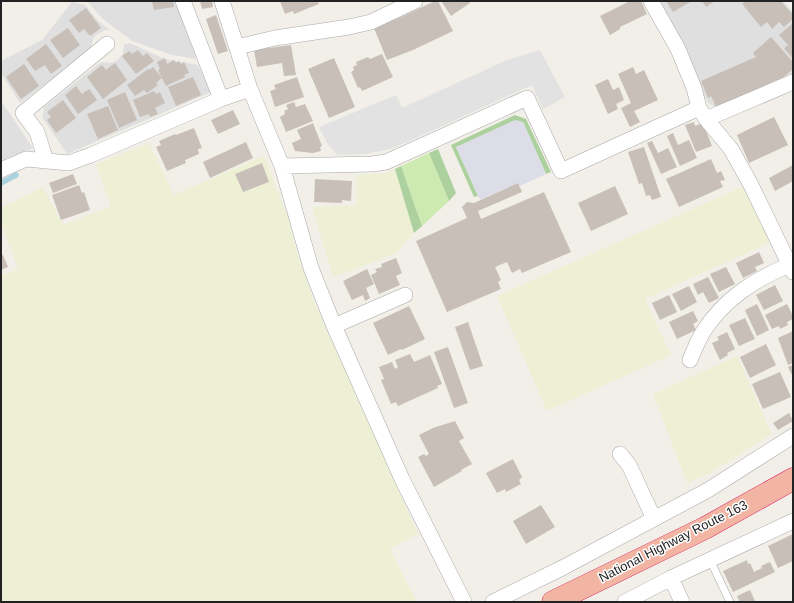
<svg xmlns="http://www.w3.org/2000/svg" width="794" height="603" viewBox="0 0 794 603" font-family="Helvetica,sans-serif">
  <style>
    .residential { fill: #e0dfdf }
    .farmland { fill: #eef0d5 }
    .grass { fill: #cdebb0 }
    .forest { fill: #add19e }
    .parking { fill: #e2e2e2 }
    .plaza { fill: #dddde8 }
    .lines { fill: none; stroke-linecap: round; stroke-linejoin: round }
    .stream { stroke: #aad3df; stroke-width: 5.5 }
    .building { fill: #c7bfb8 }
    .service-casing { stroke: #a9a9a9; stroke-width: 8 }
    .minor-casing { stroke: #a9a9a9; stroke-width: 16 }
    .trunk-casing { stroke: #dc2a67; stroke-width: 23 }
    .service { stroke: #fff; stroke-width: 7 }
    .minor { stroke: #fff; stroke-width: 15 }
    .trunk { stroke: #f2b4a3; stroke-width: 22 }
    .labels { text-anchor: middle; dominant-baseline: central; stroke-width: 3; stroke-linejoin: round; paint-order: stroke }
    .street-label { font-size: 13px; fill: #222; stroke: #fff }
  </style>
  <rect width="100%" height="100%" fill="#f2efe9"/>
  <!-- residential -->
  <path class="residential" d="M87,1H176L196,59L172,55L132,41L103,19Z
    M658,1H783L793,12V72L782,82L715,107L708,103L663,9Z
    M72,2L85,5L98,21L110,30H105L96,35L93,39L91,49L20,103L1,73V61L42,40Z
    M130,43L165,59L198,65L211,92L67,154L42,117L44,107L101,62L111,63L116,61L123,54L124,45Z
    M1,101L33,148L1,161Z"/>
  <!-- farmland -->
  <path class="farmland" d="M149,143L174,195L264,156L288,218L299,259L314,301L418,534L390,549L417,602H1V275L18,269L1,223V208L43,187L63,225L111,206L96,164Z
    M395,169L414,233L395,254L333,277L312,207L357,205L356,175L385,173Z
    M744,186L771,242L645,299L671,355L547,411L497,296Z
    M737,356L772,434L710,473L687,483L653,394Z"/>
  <!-- grass -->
  <path class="grass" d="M429,153L449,201L422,226L401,166Z"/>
  <!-- forest -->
  <path class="forest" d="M515,115L526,119L551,172L546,174L523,122L456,147L478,196L474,197L451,145Z
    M438,149L456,193L449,201L429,153Z
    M401,166L422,226L414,233L395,169Z"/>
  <!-- parking -->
  <path class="parking" d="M540,50L565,97L543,109L532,85L394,148L366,154L337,155L327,143L319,127L396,95L402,108L507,60Z"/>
  <!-- plaza -->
  <path class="plaza" d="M515,120L523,122L546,174L520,186L518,183L480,200L456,147Z"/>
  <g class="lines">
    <!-- stream -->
    <path class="stream" d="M1,183L16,175"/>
  </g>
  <!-- building -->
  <path class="building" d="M152,1H173L174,7L154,10Z
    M200,1H212L213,7L202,9Z
    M280,1H318L319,4L294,14L293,11L285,14Z
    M435,1H438L453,31L413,50L387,60L374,28L401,17Z
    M441,1H469L470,3L451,16Z
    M630,1H641L647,14L620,27V29L610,35L600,16Z
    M666,1H692L673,12Z
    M702,1H715L706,7Z
    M746,1H781L793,15V19L784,27L779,22L772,29L767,22L761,27L742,4Z
    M86,8L101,28L90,36L84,29L79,33L69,20Z
    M216,15L228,51L218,54L206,19Z
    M793,23V59L784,48L788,45L779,35Z
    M68,28L80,45L63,58L50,40Z
    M771,37L793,62V69L778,82L777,80L716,107L711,96L708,98L701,81L756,57L753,53Z
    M46,44L62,66L51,74L45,65L35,71L26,59Z
    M291,45L296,75L284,76L282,63L257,67L254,50Z
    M138,50L143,56L147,53L154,61L136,74L122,56L129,51L132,54Z
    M382,54L393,77L362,91L360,87L358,88L351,72L354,70L353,67L357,65L356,62L368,57L370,59Z
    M165,58L167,64L174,60L176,63L179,61L181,64L184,62L189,73L184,75L185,77L166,86L158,70L160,69L157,62Z
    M334,58L355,107L329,118L308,69Z
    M115,63L127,80L103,99L87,77L102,65L106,70Z
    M24,64L39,86L21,99L6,77Z
    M153,67L162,78L156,83L158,85L147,93L144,90L135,96L127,85L148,69L149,70Z
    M633,67L636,74L644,70L658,100L634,111L640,122L630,127L621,108L631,103L618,74Z
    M193,77L201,95L176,106L168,87Z
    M297,77L304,97L275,107L270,91L276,89L274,85Z
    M608,79L613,90L619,87L624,100L616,104L618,109L608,114L595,85Z
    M76,86L82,94L89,89L97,100L78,114L65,95Z
    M154,91L156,94L160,92L165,103L155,108L158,114L150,117L149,114L140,117L133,100Z
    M125,92L137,120L119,128L107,100Z
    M63,100L76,118L56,133L47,120L51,117L47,112Z
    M294,102L296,107L305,104L313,121L286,132L280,117L285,114L284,111L288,109L286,105Z
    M108,106L118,130L98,139L87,114Z
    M233,110L240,124L218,134L211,120Z
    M774,117L788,145L749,163L737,135Z
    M694,122L695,126L703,123L712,146L696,152L685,125Z
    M313,123L322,146L320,147L321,151L313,153L295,151L292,143L301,139L297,130Z
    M194,128L202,148L198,149L199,154L185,160L186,163L167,171L156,147L161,145L159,141L175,134L176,135Z
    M673,133L678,145L689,140L697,158L680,166L667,136Z
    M652,141L658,153L668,148L677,167L661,174L647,143Z
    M246,142L253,158L210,178L203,162Z
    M644,147L661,197L652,200L650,195L646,196L642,183L639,184L628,152Z
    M711,159L717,173L721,171L725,180L720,181L723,187L679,207L666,179Z
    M262,163L269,182L243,192L235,174Z
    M793,165V181L775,191L769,178Z
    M73,174L77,184L53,193L49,183Z
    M315,179L352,181L351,201L342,200V203L314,202Z
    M518,183L522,192L478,211L481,219L544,192L571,252L522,273L520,269L512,273L507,262L495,267L501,280L498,282L501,289L447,312L416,241L467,218L462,207L467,202L474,203Z
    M79,185L82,193L84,192L90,210L61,220L52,195Z
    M615,186L628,214L591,231L578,203Z
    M759,252L764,263L755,267L757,271L743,278L736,263Z
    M3,255L8,267L1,270V256Z
    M396,258L402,273L396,276L400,285L379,294L371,275L377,272L375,269L382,267L381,264Z
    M726,267L735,284L719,292L710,274Z
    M367,269L374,284L366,288L370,298L365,301L363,295L352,300L343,281Z
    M708,277L719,298L709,303L703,292L698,295L693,284Z
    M775,285L783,301L764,310L756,295Z
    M689,286L697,302L681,311L672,294Z
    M669,295L677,312L660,320L652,303Z
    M757,304L769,330L757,336L745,310Z
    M787,304L793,316V319L787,322L788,325L780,329L779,326L772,329L765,315Z
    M409,306L425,339L402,350L401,349L388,355L373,323Z
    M693,311L698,321L693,324L696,330L677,339L669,322Z
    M745,318L755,339L739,346L729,325Z
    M468,322L483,366L470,370L455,327Z
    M793,331V363L788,365L778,338Z
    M727,332L735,349L727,353L728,355L720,360L712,343L719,340L717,337Z
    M766,344L776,365L750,378L740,357Z
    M448,347L468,403L454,408L434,352Z
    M410,354L414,362L430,355L442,384L437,386L438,388L398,406L396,402L391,404L381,380L384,379L379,367L392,362L395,369L398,367L395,360Z
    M793,365V377L788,367Z
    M780,372L791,397L763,409L752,384Z
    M789,413L793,421L778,430L773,423Z
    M455,421L464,438L459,441L472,464L461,470L462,471L434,487L418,457L424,454L426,456L429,454L419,435L433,428Z
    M513,459L522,477L519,480L521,484L506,492L505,489L497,493L486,473Z
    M541,505L555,527L526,544L513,521Z
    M793,534V561L778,568L768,546Z
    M747,560L748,564L750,563L754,572L762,568L761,566L770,562L775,572L733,592L723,571Z
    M750,590L755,601L740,602L737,596Z"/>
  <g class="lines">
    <!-- service casing -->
    <g class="service-casing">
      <path id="service" d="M710,560L730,602"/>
    </g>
    <!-- minor casing -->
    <g class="minor-casing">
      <path id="minor" d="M183,1L221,99
        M222,1L250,89L282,166L311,268L334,326L402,479L464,602
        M651,1L678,49L694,88L699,108L706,119L731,149L751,185L793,272
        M237,47L275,38L349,27L371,22L415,1
        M706,119L793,82
        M46,161L37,132L23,113L107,44
        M282,166L372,164L386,162L527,98L561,171L699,108
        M1,170L26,159L69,163L91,155L221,99L250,89
        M334,326L405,295
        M690,360C694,350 698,341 703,332C724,299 754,280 789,265
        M620,454L629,465L654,519
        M671,578L682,602
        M493,602L564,567L708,490L793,436
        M625,602L671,578L793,521"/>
    </g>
    <!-- trunk casing -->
    <g class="trunk-casing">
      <path id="trunk" d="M553,602L705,528L793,479"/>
    </g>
    <!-- service -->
    <use href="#service" class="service"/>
    <!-- minor -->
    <use href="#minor" class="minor"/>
    <!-- trunk -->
    <use href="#trunk" class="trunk"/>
  </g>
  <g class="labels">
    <!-- street labels -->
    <g class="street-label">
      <text transform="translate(673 541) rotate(-27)">National Highway Route 163</text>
    </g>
  </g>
  <!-- border -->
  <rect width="794" height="603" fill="none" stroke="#222222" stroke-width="4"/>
</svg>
